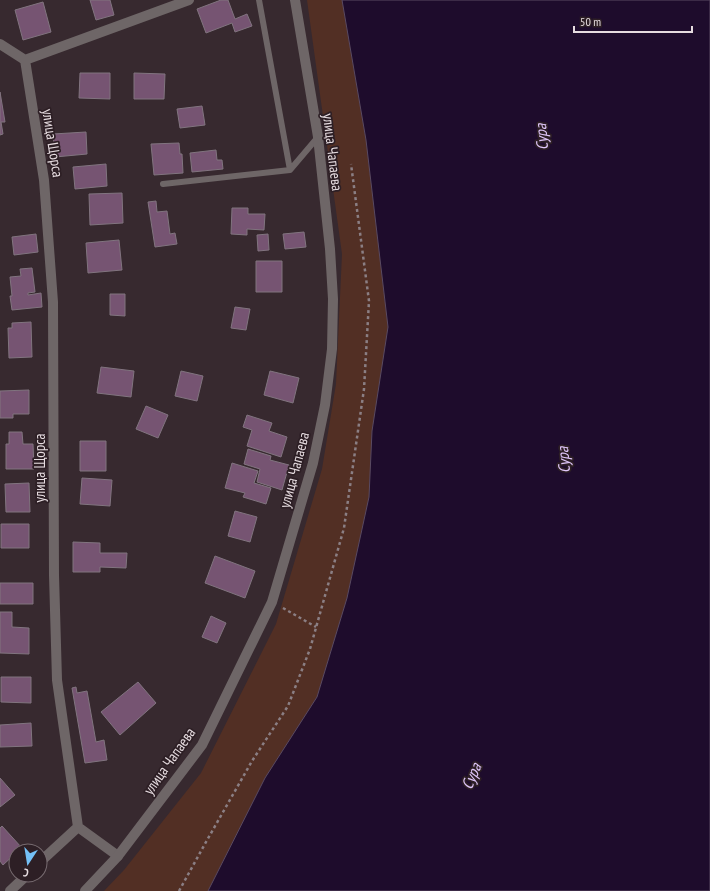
<svg xmlns="http://www.w3.org/2000/svg" width="710" height="891" viewBox="0 0 710 891" font-family="'PT Sans Narrow',sans-serif">
  <style>
    .green { fill: #522f24 }
    .water { fill: #1e0c2c; stroke: #5a4a62 }
    .building { fill: #765472; stroke: #81747f }
    .lines { fill: none; stroke-linecap: round; stroke-linejoin: round }
    .path { stroke: #8b7f84; stroke-width: 2.5; stroke-dasharray: 3 3; stroke-linecap: butt }
    .service { stroke: #6e6667; stroke-width: 6 }
    .minor { stroke: #6e6667; stroke-width: 10 }
    .tertiary { stroke: #6e6667; stroke-width: 10 }
    .labels { text-anchor: middle; dominant-baseline: central; stroke-width: 3.5; stroke-linejoin: round; paint-order: stroke }
    .street-label { font-size: 15px; fill: #e6dce0; stroke: #2d1f25 }
    .water-label { font-size: 16px; font-style: italic; fill: #e1c7fb; stroke: #2d1f25 }
  </style>
  <rect width="100%" height="100%" fill="#37292f"/>
  <!-- green -->
  <path class="green" d="M307,0H342L366,140L388,327L372,431L369,497L347,598L317,697L265,778L208,891H104L124,870L201,773L276,624L322,469L336,384L342,254Z"/>
  <!-- water -->
  <path class="water" d="M342,0H710V891H208L265,778L317,697L347,598L369,497L372,431L388,327L366,140Z"/>
  <!-- building -->
  <path class="building" d="M90,0H110L114,15L96,20Z
    M221,0H228L235,19L247,14L252,26L235,32L232,23L206,33L197,9Z
    M43,2L51,32L23,40L15,10Z
    M80,73H110V99L79,98Z
    M134,73L165,74L164,99H134Z
    M0,92L5,122H1L3,134L0,135Z
    M202,106L205,125L180,128L177,109Z
    M86,132L87,154L55,157L53,134Z
    M179,143L180,154H182L183,173L154,175L151,144Z
    M216,150L217,160H222L223,169L192,172L190,153Z
    M106,164L107,186L75,189L73,167Z
    M122,193L123,223L90,225L89,194Z
    M156,201L157,212L167,211L170,234L175,233L177,244L155,247L148,202Z
    M232,208H248V214H265L264,230L247,229V235L231,234Z
    M304,232L306,247L285,249L283,234Z
    M36,234L38,252L14,255L12,237Z
    M268,234L269,250L258,251L257,235Z
    M119,240L122,270L88,273L86,243Z
    M256,261H282V292H256Z
    M32,268L35,292L28,293V295L41,293L42,307L12,310L10,296H12L10,277L21,276L20,269Z
    M110,294H125V316L110,315Z
    M235,307L250,309L246,330L231,328Z
    M31,322L32,357L9,358L8,328H12V323Z
    M101,367L134,371L131,397L97,393Z
    M181,371L203,376L197,401L175,396Z
    M270,371L299,378L293,403L264,395Z
    M29,390V414H13V418H0V391Z
    M146,406L168,415L158,438L136,429Z
    M247,415L272,423L269,431L287,437L281,457L247,446L252,430L243,427Z
    M9,432H22L23,444H33L34,469H6V444H9Z
    M80,441H106V471H80Z
    M248,449L271,456L270,460L289,465L282,490L257,482L260,469L244,464Z
    M232,463L258,471L254,483L271,488L266,504L243,497L245,493L225,488Z
    M82,478L112,480L110,506L80,504Z
    M29,483L30,512H6L5,484Z
    M235,511L257,517L250,542L228,536Z
    M1,524H29V548H1Z
    M73,542L100,543V553H127L126,568L100,567V572H73Z
    M215,556L255,571L245,598L205,583Z
    M0,583H33V604H0Z
    M0,612H12V627L29,628V654L0,653Z
    M211,616L226,623L217,643L202,637Z
    M1,677H31V703L1,702Z
    M138,682L156,703L120,735L101,712Z
    M76,687L77,693L87,691L96,742L104,740L107,760L85,763L72,688Z
    M31,723L32,746L0,747V725Z
    M0,778L15,795L0,807Z
    M2,826L22,848L18,851H16V853L3,865L0,861V828Z"/>
  <g class="lines">
    <!-- path -->
    <path class="path" d="M283,608L316,627
      M179,891L206,842L252,761L288,706L310,649L344,528L364,389L369,301L351,164"/>
    <!-- service -->
    <path class="service" d="M259,0L290,170
      M163,184L290,170L318,137"/>
    <!-- minor -->
    <path class="minor" d="M0,44L25,60
      M25,60L44,180L53,302L54,575L57,680L78,827L118,856
      M25,60L189,0
      M40,862L78,827
      M10,891L27,875"/>
    <!-- tertiary -->
    <path class="tertiary" d="M85,891L118,856L202,745L272,602L313,463L325,405L332,349L333,299L330,249L318,137L295,0"/>
  </g>
  <g class="labels">
    <!-- street labels -->
    <g class="street-label">
      <text transform="translate(53 143) rotate(81)">улица Щорса</text>
      <text transform="translate(333 152) rotate(83)">улица Чапаева</text>
      <text transform="translate(39 468) rotate(-90)">улица Щорса</text>
      <text transform="translate(294 470) rotate(-75)">улица Чапаева</text>
      <text transform="translate(169 761) rotate(-55)">улица Чапаева</text>
    </g>
    <!-- water labels -->
    <g class="water-label">
      <text transform="translate(541 137) rotate(-94)">Сура</text>
      <text transform="translate(563 460) rotate(-94)">Сура</text>
      <text transform="translate(471 776) rotate(-67)">Сура</text>
    </g>
  </g>
  <!-- north arrow -->
  <g transform="translate(28 863) rotate(192)"><circle r="19" fill="#2d1f25" stroke="#776b70"/>
  <path d="M0-3L7 15L0 10L-7 15Z" fill="#74c0f6"/>
  <text y="-6" font-size="11" font-weight="bold" text-anchor="middle" fill="#e6dce0">С</text>
  </g>
  <!-- scale -->
  <path d="M574 26v6h118v-6" fill="none" stroke="#e6dce0" stroke-width="2"/>
  <text x="580" y="26" font-size="12" fill="#e6dce0" stroke="#2d1f25" stroke-width="3" paint-order="stroke">50 m</text>
</svg>
